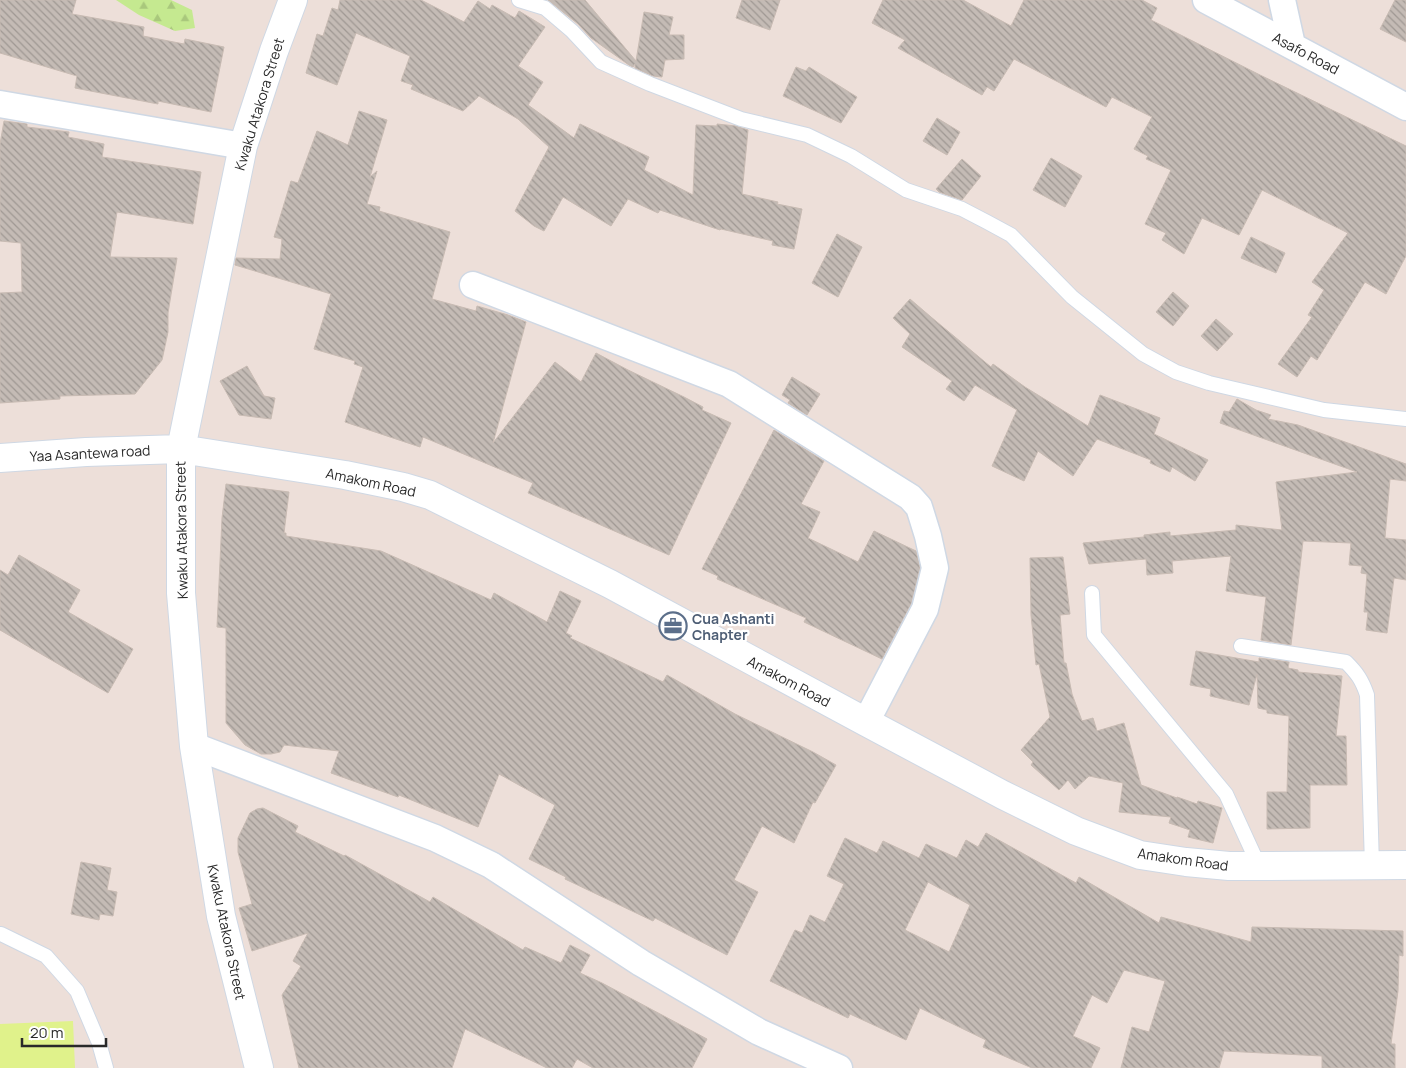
<svg xmlns="http://www.w3.org/2000/svg" width="1406" height="1068" viewBox="0 0 1406 1068" font-family="Manrope,sans-serif">
  <style>
    .forest { fill: url(#forest-firs) }
    .pitch { fill: #e0f28b }
    .building { fill: url(#building-back-hatch); stroke: #c8bbb3; fill-rule: evenodd }
    .lines { fill: none; stroke-linecap: round; stroke-linejoin: round }
    .lane-casing { stroke: #cfd8e4; stroke-width: 16 }
    .street-casing { stroke: #cfd8e4; stroke-width: 29 }
    .secondary-casing { stroke: #cfd8e4; stroke-width: 30 }
    .lane { stroke: #fff; stroke-width: 14 }
    .street { stroke: #fff; stroke-width: 26 }
    .secondary { stroke: #fff; stroke-width: 28 }
    .labels { text-anchor: middle; dominant-baseline: central; stroke-width: 4.5; stroke-linejoin: round; paint-order: stroke }
    .street-label { font-size: 14px; fill: #292929; stroke: #fff }
    .service-label { font-size: 14px; font-weight: bold; fill: #4e5e75; stroke: #fff; text-anchor: start }
  </style>
  <defs>
    <pattern id="forest-firs" width="22" height="20" patternUnits="userSpaceOnUse" patternTransform="scale(1.25)"><rect width="22" height="20" fill="#c5e990"/><path d="M5 1l3.5 6h-7zM16 11l3.5 6h-7z" fill="#a9c87c"/></pattern>
    <pattern id="building-back-hatch" width="6" height="6" patternUnits="userSpaceOnUse" patternTransform="scale(1.25)"><rect width="6" height="6" fill="#c4bbb5"/><path d="M-1 5l2 2M0 0l6 6M5-1l2 2" fill="none" stroke="#9f9893"/></pattern>
  </defs>
  <rect width="100%" height="100%" fill="#eddfd9"/>
  <!-- forest -->
  <path class="forest" d="M116,0H171L192,10L195,28L175,31L139,15Z"/>
  <!-- pitch -->
  <path class="pitch" d="M73,1021L75,1068H0V1024Z"/>
  <!-- building -->
  <path class="building" d="M0,0H76L72,14L144,27L143,36L184,44L185,39L224,47L211,112L158,101V104L75,88L77,76L0,53Z
    M340,0H421L464,22L478,1L490,9L492,5L515,18L519,11L545,27L518,66L543,82L528,105L574,138L580,124L649,157L644,170L693,195L696,125L717,126V124L736,126L748,130L742,194L778,202L777,204L802,209L794,249L772,245L773,241L721,229L720,230L660,210L658,213L628,199L611,226L563,197L544,231L534,226L515,211L549,147L518,119L479,96L463,111L411,89L413,85L401,81L410,56L356,33L337,85L306,73L317,34L323,36L332,8L338,10Z
    M548,0H585L636,61L644,12L673,17L669,35H684V59L665,60L662,77L653,76L635,68V64L633,67L629,65L591,38L578,24Z
    M742,0H780L770,30L736,18Z
    M883,0H963L1011,26L1024,0H1142L1157,8L1151,20L1260,75L1406,146V256L1386,294L1365,282L1317,360L1311,356L1297,377L1278,364L1312,317L1308,315L1324,290L1312,282L1348,233L1262,190L1239,235L1202,218L1184,254L1162,240L1166,233L1145,224L1171,170L1146,159L1148,156L1134,149L1152,117L1112,97L1106,107L1014,59L994,91L987,87L982,95L898,48L905,40L872,23Z
    M1395,0H1406V42L1380,29Z
    M796,67L806,71L809,67L857,97L841,123L783,96Z
    M359,111L387,120L370,177L377,171L367,204L380,207L379,211L450,232L432,299L476,311L477,306L508,315L526,322L493,443L555,362L581,382L596,353L628,370L684,397L703,407L702,410L731,423L669,555L528,493L533,483L423,437L420,447L345,422L363,367L354,364L355,361L314,349L331,294L235,265L236,258L280,259L282,239L274,237L291,181L298,183L317,131L348,145Z
    M937,118L960,132L947,155L923,141Z
    M4,121L27,124V127L69,132L68,137L104,144L102,157L201,172L193,224L117,212L110,257L177,258L168,313V332L162,360L135,394L60,396V399L0,403V293L22,292L21,243L0,241V144Z
    M1051,158L1082,176L1065,207L1033,190Z
    M962,159L981,176L962,200L939,192L936,189Z
    M837,234L862,247L838,297L812,283Z
    M1251,237L1285,253L1276,273L1241,258Z
    M1173,292L1189,306L1173,326L1156,312Z
    M910,299L931,317L991,367L993,364L1025,387L1088,426L1100,395L1160,418L1154,434L1208,460L1195,481L1172,467L1170,472L1150,463L1151,460L1097,439L1073,476L1038,451L1024,481L992,466L1017,410L975,385L964,401L946,389L952,381L902,347L910,334L893,318Z
    M1216,319L1233,334L1217,351L1201,336Z
    M247,366L264,396L275,398L271,419L239,415L220,381Z
    M792,377L820,394L807,415L788,403L790,400L782,395Z
    M1237,399L1256,410L1271,415L1268,419L1298,425L1406,464V481L1390,479L1385,538L1406,540V580L1394,578L1387,633L1366,630L1368,612H1364L1367,574L1361,573L1362,566L1349,565L1351,543L1303,541L1291,645L1261,640L1266,597L1226,591L1231,556L1172,561L1173,573L1147,575L1146,559L1089,564L1083,543L1144,537V535L1170,532V536L1236,530V525L1282,530L1276,482L1357,472L1220,423L1224,411L1229,412Z
    M774,430L824,461L801,504L820,512L808,538L858,562L874,531L916,551L920,568L911,604L882,659L804,622L806,618L717,579L718,576L702,569Z
    M226,484L289,492L284,533H286V536L381,551L491,600L494,593L547,622L560,591L581,601L566,633L572,636L570,638L663,682L667,675L735,714L813,752L836,765L815,803L813,802L794,843L762,826L734,880L758,892L727,955L655,918L653,921L565,879L566,877L529,859L555,805L499,774L478,827L399,795L398,797L331,773L339,751L284,745L280,752L271,754H261L245,745L226,723V628L217,627L222,518Z
    M19,555L80,590L68,612L133,649L108,693L0,630V570L8,575Z
    M1063,557L1070,614L1060,615L1064,663H1066L1072,694L1082,721L1093,718L1097,731L1124,723L1141,785L1177,798V797L1197,804L1198,801L1222,808L1213,843L1188,837L1190,830L1169,823L1171,817L1119,812L1123,783L1089,776L1075,789L1068,780L1059,790L1031,765L1033,762L1021,750L1050,717L1039,664L1036,665L1031,615L1030,558Z
    M1196,651L1259,662V658L1289,662L1288,668L1298,670V672L1342,676L1336,736H1346L1347,785H1310V828L1267,829V792H1287L1289,716L1267,713V710L1258,708L1257,674L1249,705L1210,696L1211,689L1190,685Z
    M263,808L298,826L295,832L344,856L345,855L430,902L433,897L523,950L525,947L561,963L570,945L590,955L580,973L602,983L707,1039L692,1068H593L577,1059L572,1068H547L465,1029L452,1068H299L282,995L301,966L293,961L308,933L252,951L239,908L252,904L238,852V838L250,813L257,809Z
    M986,833L1076,883L1079,877L1159,923L1161,917L1251,942L1252,927L1403,931V956L1399,955L1398,991L1391,1044H1395V1068H1322V1056L1224,1051L1219,1068H1121L1132,1027L1149,1032L1165,981L1124,970L1107,1003L1092,995L1073,1036L1100,1048L1091,1068H1032L983,1047L986,1040L920,1008L906,1040L850,1014L848,1018L770,981L795,930L802,933L810,915L825,922L844,884L827,876L845,838L877,853L883,841L919,858L926,844L957,858L966,840L978,847ZM928,882L970,905L949,952L905,930Z
    M81,862L111,868L107,890L117,892L113,916L100,914L99,920L71,914Z"/>
  <g class="lines">
    <!-- lane casing -->
    <g class="lane-casing">
      <path id="lane" d="M519,0L545,8L572,31L601,62L650,84L741,119L807,135L851,156L906,190L962,209L987,222L1011,235L1072,297L1143,354L1176,372L1209,383L1324,410L1406,419
        M1092,593L1094,635L1226,794L1259,866
        M1241,646L1346,662C1357,673 1362,680 1367,695L1372,866
        M1,934L46,956L77,991L99,1043L106,1068"/>
    </g>
    <!-- street casing -->
    <g class="street-casing">
      <path id="street" d="M1206,0L1406,107
        M1282,0L1292,45
        M0,104L243,146
        M473,285L729,384L910,497L919,507L928,536L935,568L925,609L866,722
        M194,746L435,838L491,865L641,963L759,1032L839,1068"/>
    </g>
    <!-- secondary casing -->
    <g class="secondary-casing">
      <path id="secondary" d="M0,458L86,452L181,449L345,475L403,487L430,495L610,584L866,722L1003,795L1076,831L1140,855L1186,862L1229,866H1259L1406,865
        M259,1068L221,916L194,746L181,593V449L243,146L274,51L293,0"/>
    </g>
    <!-- lane -->
    <use href="#lane" class="lane"/>
    <!-- street -->
    <use href="#street" class="street"/>
    <!-- secondary -->
    <use href="#secondary" class="secondary"/>
  </g>
  <!-- icons -->
  <defs>
    <g id="office-ring" transform="scale(1.4375)"><circle r="9.5" fill="#fff" stroke="#5c6f8a" stroke-width="1.5"/><path d="M-6-3h4V-5.5h4V-3h4V5H-6ZM-1-4.5V-3h2v-1.5ZM-6 0V1H6V0Z" fill="#5c6f8a"/></g>
  </defs>
  <g fill-rule="evenodd">
    <use href="#office-ring" x="673" y="626"/>
  </g>
  <g class="labels">
    <!-- street labels -->
    <g class="street-label">
      <text transform="translate(1306 53) rotate(28)">Asafo Road</text>
      <text transform="translate(259 104) rotate(-73)">Kwaku Atakora Street</text>
      <text transform="translate(90 453) rotate(-3)">Yaa Asantewa road</text>
      <text transform="translate(371 482) rotate(12)">Amakom Road</text>
      <text transform="translate(181 530) rotate(-91)">Kwaku Atakora Street</text>
      <text transform="translate(789 681) rotate(28)">Amakom Road</text>
      <text transform="translate(1183 859) rotate(8)">Amakom Road</text>
      <text transform="translate(227 932) rotate(78)">Kwaku Atakora Street</text>
    </g>
    <!-- service labels -->
    <g class="service-label">
      <text x="692" y="618">Cua Ashanti<tspan x="692" dy="16">Chapter</tspan></text>
    </g>
  </g>
  <!-- scale -->
  <path d="M22 1038v8h84v-8" fill="none" stroke="#292929" stroke-width="2.5"/>
  <text x="30" y="1038" font-size="15" fill="#292929" stroke="#ffffff" stroke-width="4" paint-order="stroke">20 m</text>
</svg>
